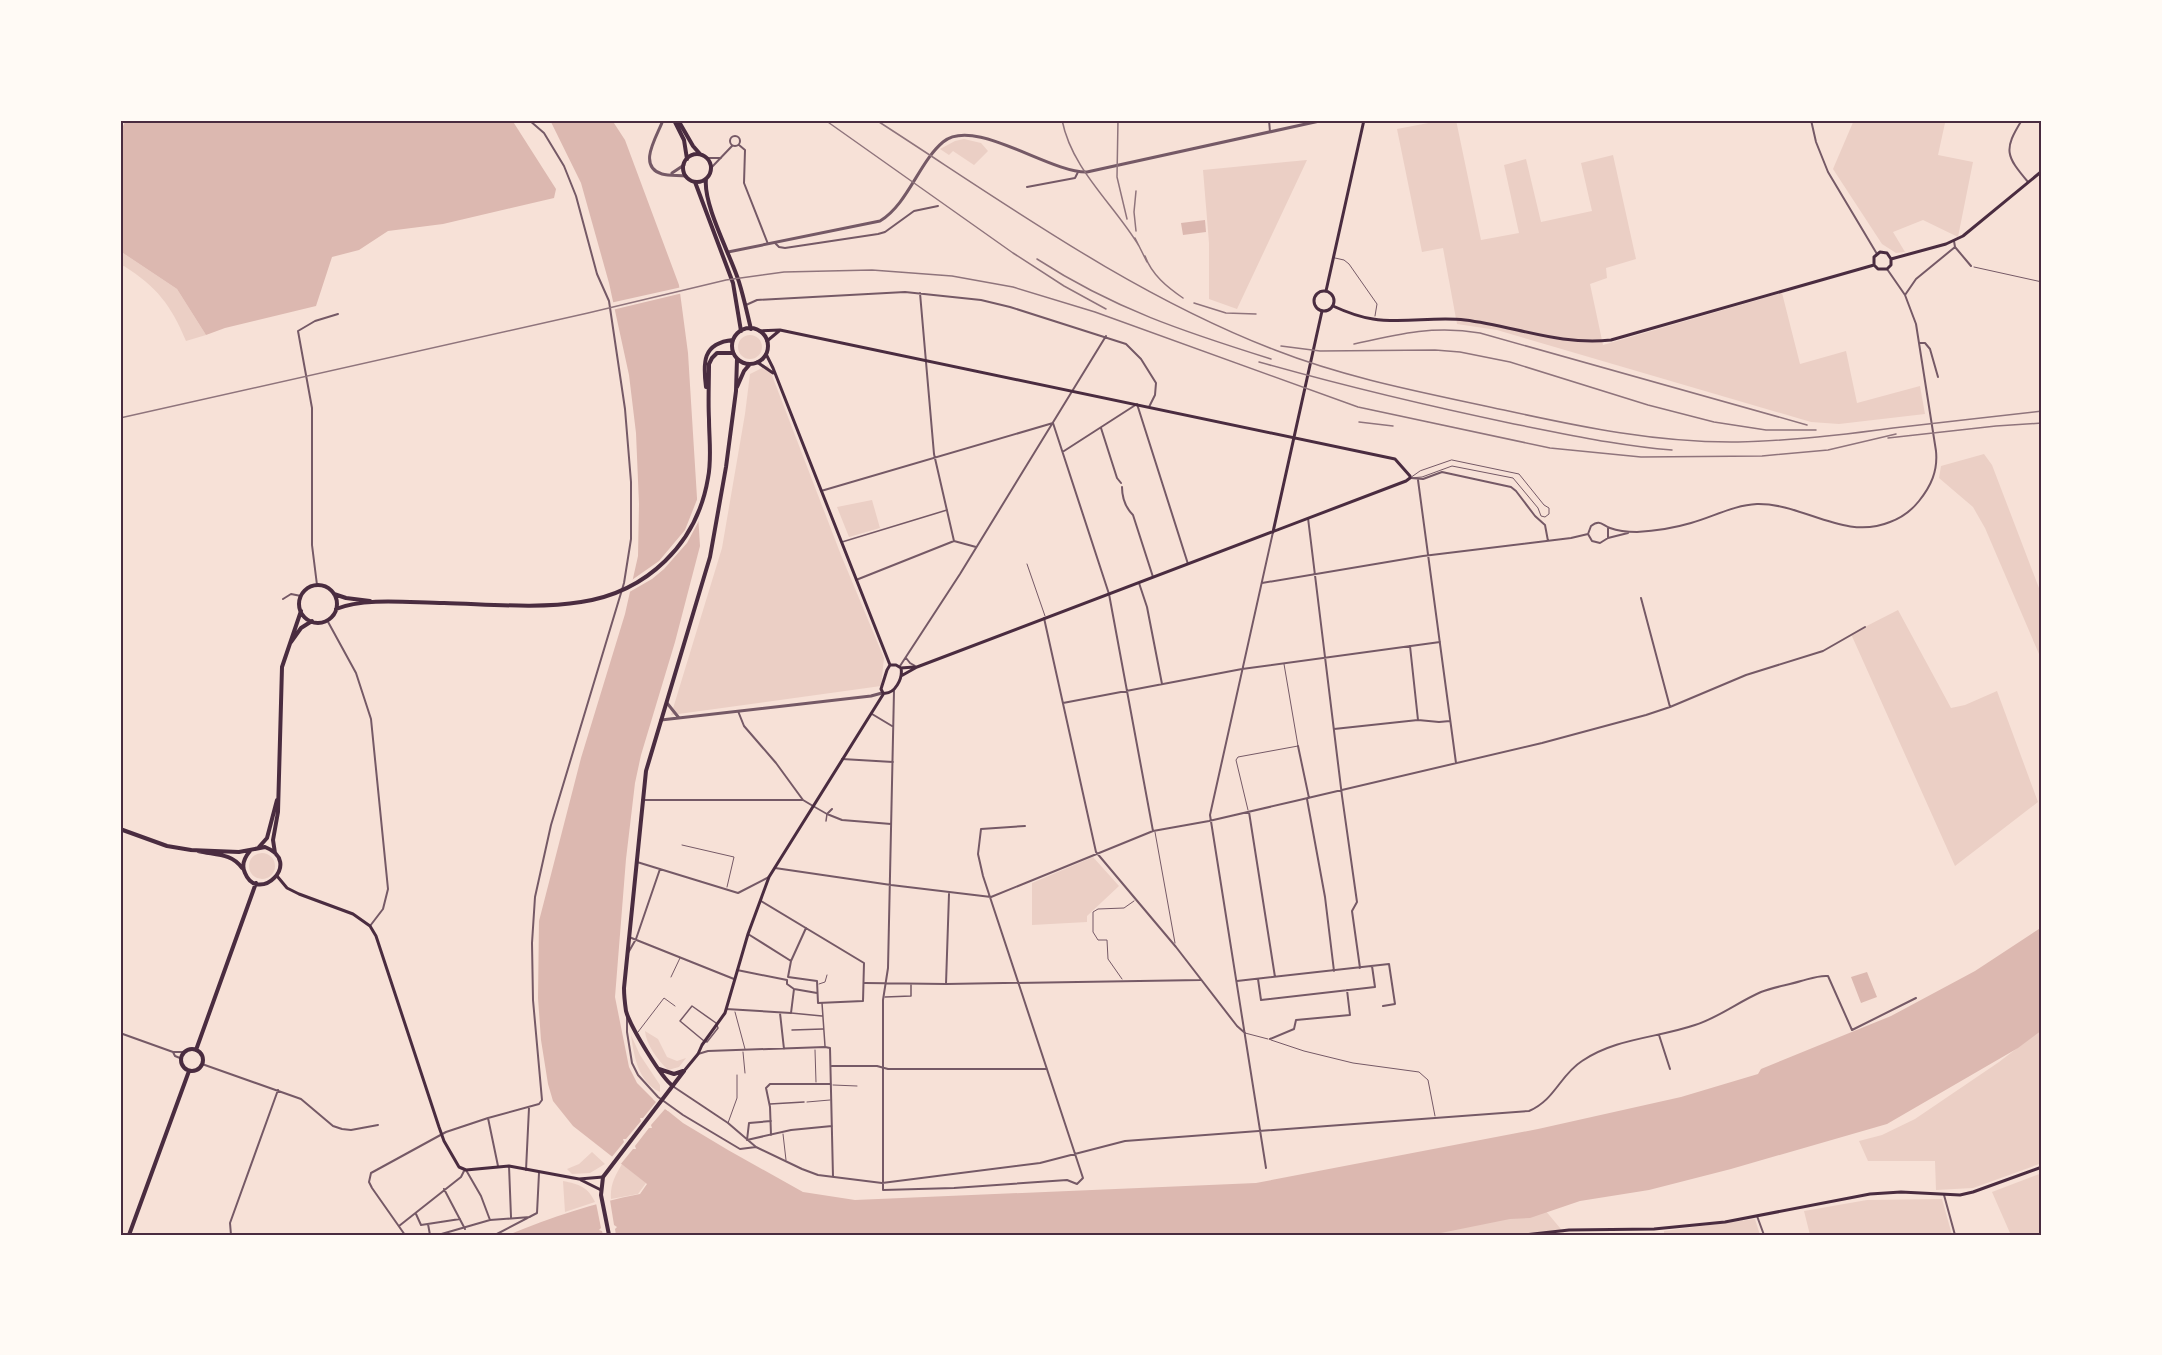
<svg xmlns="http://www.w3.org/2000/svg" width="2162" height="1355" viewBox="0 0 2162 1355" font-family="Merriweather,serif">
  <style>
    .green { fill: #ebcfc5 }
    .water { fill: #dcb8b0 }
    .pier { fill: #f7e1d7 }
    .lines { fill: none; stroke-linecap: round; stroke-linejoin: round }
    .service { stroke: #755966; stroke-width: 1 }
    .pedestrian { stroke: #755966; stroke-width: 1.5 }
    .minor { stroke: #755966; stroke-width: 2 }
    .tertiary { stroke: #755966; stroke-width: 3 }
    .secondary { stroke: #4a2c40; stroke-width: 3 }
    .primary { stroke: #4a2c40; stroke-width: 4 }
    .rail { stroke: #8f747c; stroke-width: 1.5 }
    .neatline { fill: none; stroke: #4a2c40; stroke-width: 2 }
  </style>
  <rect width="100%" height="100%" fill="#f7e1d7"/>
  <!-- green -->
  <path class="green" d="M1444,120H1456L1481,240L1519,233L1504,165L1526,159L1541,222L1592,211L1581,163L1613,155L1636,259L1606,268L1607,278L1590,284L1603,345L1782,293L1800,364L1846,351L1857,403L1920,386L1925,414L1839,424L1811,422L1497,330L1457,324L1443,248L1422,252L1397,129Z
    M1854,120L1945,123L1938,155L1973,162L1958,237L1923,220L1893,232L1905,252L1896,253L1882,244L1833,169Z
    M964,139L981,143L988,151L974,165L953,151L949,155L940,149L955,141Z
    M1307,160L1237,309L1209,299V243L1203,170Z
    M120,251L177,289L206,335L186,341C171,305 157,287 124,266L120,267Z
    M738 347a12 12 0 1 1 24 0a12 12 0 1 1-24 0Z
    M768,365L841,555L884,658L881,686L671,715L722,548L745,414L750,374Z
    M1984,454L1992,465L2042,596V661L1985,528L1973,507L1939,478L1941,466Z
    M872,500L880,528L849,537L837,507Z
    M1898,610L1951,708L1965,705L1997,691L2038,802L1955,866L1851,634Z
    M249 866a13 13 0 1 1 26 0a13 13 0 1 1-26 0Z
    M1093,857L1119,886L1087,916V922L1032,925V883Z
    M2042,1029V1163L1973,1188L1936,1190L1935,1161H1868L1859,1141L1882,1135L1915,1119L1999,1062Z
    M645,1031L658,1039L667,1057L677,1061L686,1058L679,1067L668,1070C658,1060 646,1045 645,1031Z
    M631,1035L640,1055L660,1085V1092C638,1082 634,1056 631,1035Z
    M592,1152L605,1164L590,1173L572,1174L567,1169L579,1164Z
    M622,1164L646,1183L638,1194L611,1199C610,1185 615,1176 622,1164Z
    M2042,1173V1235H2006L2010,1233L1992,1192Z
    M563,1181C579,1184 588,1187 595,1202L565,1212Z
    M1942,1199L1952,1235H1880L1872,1233L1868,1235H1810L1804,1211L1867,1200Z
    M1545,1210L1565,1234L1420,1235Z
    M1755,1219L1760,1235H1664V1231Z"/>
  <!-- water -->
  <path class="water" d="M126,120H512L556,189L554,198L443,224L388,231L359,250L332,257L316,306L225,328L206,335L177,289L120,251V132Z
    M550,120H612L625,140L679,285L688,353L700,546L675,642L641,755L635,783L626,859L615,997L629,1067L637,1083L653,1099L683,1123L728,1150L803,1192L855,1200L1256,1183L1538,1129L1681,1097L1758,1074L1761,1069L1891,1016L1975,971L2042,927V1030L2018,1048L1887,1124L1731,1169L1649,1190L1580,1201L1530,1218L1510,1219L1431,1235H508C552,1217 593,1203 640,1194L647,1184L573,1126L553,1101L548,1084L541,1040L538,998L539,921L581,758L625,614L638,556L639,504L636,433L629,375L609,283L581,183Z
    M1205,220L1206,232L1183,235L1181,223Z
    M1867,972L1877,997L1861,1003L1851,977Z"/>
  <!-- pier -->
  <path class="pier" d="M682,287L683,293L612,310L610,303Z
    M700,492L701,517L687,543L664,569L652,579L626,594L629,582L659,561L685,530Z
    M655,1097L669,1108L668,1111L665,1109L651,1125L652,1128H649L635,1146L636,1149H633L620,1165L611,1158L624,1142L623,1139H626L641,1121L640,1118H643L656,1102L653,1099Z
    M610,1200L614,1225L617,1227L615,1229L616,1235H603L602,1231L599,1230L601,1228L596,1203Z"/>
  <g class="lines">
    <!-- service -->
    <path class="service" d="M1335,258L1344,260L1349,264L1377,304L1375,316
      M1974,267L2042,282
      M1452,460L1519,474L1544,505L1549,508V514L1545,517L1541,516L1538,508L1513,478L1452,466L1422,477L1410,478L1420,471Z
      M1027,564L1045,616
      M1248,810L1236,760L1238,757L1298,746L1284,664
      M1155,832L1175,943
      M682,845L734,857L727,887
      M671,977L680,958
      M1122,979L1108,959L1107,940H1098L1093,932V912L1098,909L1124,908L1134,901
      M819,984L825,982L827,975
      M735,1012L745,1049
      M638,1032L664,998L675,1006
      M1245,1033L1268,1039
      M1271,1040L1304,1051L1353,1063L1419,1072L1428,1080L1435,1116
      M815,1050L816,1082
      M743,1052L745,1073
      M833,1085L857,1086
      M807,1102L830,1100
      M728,1123L737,1098V1075
      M783,1134L786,1160"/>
    <!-- pedestrian -->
    <path class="pedestrian" d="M842,542L947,510
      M813,806L827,814L826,821
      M885,997L911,996V985
      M822,1003L825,1046
      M692,1006L716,1023L718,1028L707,1042L704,1041L680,1021Z
      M791,1013L822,1016
      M792,1030L823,1029
      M770,1104L804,1102"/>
    <!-- minor -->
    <path class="minor" d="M1269,120L1270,132
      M1811,120L1816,142L1828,172L1877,254
      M2022,120C2003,150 2006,156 2028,182
      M730 141a5 5 0 1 1 10 0a5 5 0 1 1-10 0Z
      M739,145L745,150L744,183L768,244
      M706,158H721
      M711,168L732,146
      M1027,187L1075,178L1078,172
      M1954,241L1955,247L1971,266
      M775,243L779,247L785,248L878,234L885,232L914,211L938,206
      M920,293L934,454L954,541
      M1905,295L1916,279L1955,247
      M746,305L757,300L905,292L981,300L1010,307L1126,344L1141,359L1156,383L1155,395L1149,407
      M1920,343H1925L1930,349L1938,377
      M1101,428L1117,478L1121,483
      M1064,451L1137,404L1188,564
      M1411,478L1423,479L1442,472L1511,487L1516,491L1535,516L1545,525L1548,541
      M1418,480L1456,763
      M1122,487C1122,498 1125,507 1133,515L1153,577
      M821,491L1053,423L1109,594L1153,831
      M1308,518L1342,796L1357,902L1352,911L1360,968
      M1588,534L1591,526C1600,519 1602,525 1610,528C1618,531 1629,532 1637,532C1655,531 1674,528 1691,523C1713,517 1734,505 1757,504C1803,503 1844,541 1890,522C1901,518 1911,511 1919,501C1931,486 1938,471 1936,451L1916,324L1905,295L1887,269
      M1588,534L1592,541L1600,543L1608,538V528
      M1608,538L1628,533
      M856,580L954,541L976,547
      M1139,583L1147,607L1162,684
      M1262,583L1423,556L1571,538L1588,534
      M317,585L312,545V408L298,331L315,321L338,314
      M1641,598L1670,707
      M283,599L291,594L301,596
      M1044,618L1096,852L1176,947L1237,1026L1245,1033
      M327,620L356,673L371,719L388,889L383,909L370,926
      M1410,646L1418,720
      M906,658L910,663L917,667
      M900,666L960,574L1106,336
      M894,691L888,968L883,1000V1190L954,1188L1067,1180L1077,1184L1083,1178L983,876L978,854L981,829L1025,826
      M1063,703L1242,669L1440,642
      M738,711L744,726L776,763L803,800L813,806
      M872,714L892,726
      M1334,729L1418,720L1439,722L1450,721
      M1298,746L1309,798
      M842,759L893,762
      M1307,799L1325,897L1334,971
      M642,800H803
      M832,809L827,814L842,820L891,824
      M1249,812L1275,977
      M637,862L738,893L769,877
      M775,868L891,885L991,897L1153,831L1209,821L1295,801L1542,743L1646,715L1670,707L1746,675L1823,651L1865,627
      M761,901L864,963L863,1001L818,1003L817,981L788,977L791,961L806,928
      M748,934L791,961
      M629,937L734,979
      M628,953L636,939L660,869
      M737,970L787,980V984L794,989
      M1258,979L1261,1000L1375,987L1372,966
      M1237,981L1389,964L1395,1004L1383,1006
      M865,983L946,984L1201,980
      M946,984L949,894
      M794,989L817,993
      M726,1009L791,1013L794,989
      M780,1013L784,1049
      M627,1016V1032L632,1063L638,1075L658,1097L683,1115L740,1149L756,1147L802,1169L818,1175L882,1183L1040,1163L1125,1141L1529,1111C1555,1100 1560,1075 1582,1061C1616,1038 1657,1038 1695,1025C1718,1018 1738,1002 1761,992C1774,987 1788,985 1801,981C1809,979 1819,975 1828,976L1852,1030L1916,998
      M120,1033L173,1052H183
      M1659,1035L1670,1069
      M1270,1039L1294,1029L1296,1020L1350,1015L1347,990
      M173,1052L175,1056L180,1058
      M698,1054L708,1051L825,1047L830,1048L833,1177
      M202,1064L301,1099L333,1126L342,1129L351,1130L378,1125
      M832,1066H877L888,1069H1047
      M674,1087L728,1123L756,1147
      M488,1118L498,1166
      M771,1121L749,1123L747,1140L791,1130L832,1126
      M771,1135L770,1107L766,1088L770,1084H831
      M509,1166L511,1217
      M1266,1168L1210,815L1273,532
      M466,1170L481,1196L490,1220
      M526,1170L529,1108
      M444,1189L465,1229
      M1944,1195L1955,1235
      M416,1214L421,1225L460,1219
      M1757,1216L1764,1235
      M428,1224L430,1235
      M399,1226L461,1177L464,1171
      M231,1235L230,1223L278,1090
      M405,1235L372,1188L369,1182L371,1173L446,1132L488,1118L539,1104L542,1100L533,1000L532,943L535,897L551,825L624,583L631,539V482L625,409L609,301L597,274L576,196L564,166L544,133L529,120
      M438,1235L490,1220L530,1217
      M495,1235L537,1213L539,1173"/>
    <!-- tertiary -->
    <path class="tertiary" d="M663,120C658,135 636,166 662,174C669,176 679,175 686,176
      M672,173L684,165
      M728,252L880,221C908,204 919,162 943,142C974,116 1049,173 1087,172L1324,120
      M667,703L679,718
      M661,720L871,696L882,693"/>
    <!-- secondary -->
    <path class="secondary" d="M1891,259L1946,244L1963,236L2042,171
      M1874,265V257L1880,252L1887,253L1891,259
      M1874,265L1878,269H1887L1891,265V259
      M1314 301a10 10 0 1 1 20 0a10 10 0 1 1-20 0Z
      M1326,291L1364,120
      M1333,306C1346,312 1359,317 1373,319C1403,324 1435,316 1465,320C1514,326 1561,346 1611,340L1874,265
      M759,331L780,330L1395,459L1410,476V478L1406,481L917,667L901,676
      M767,341L779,331
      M766,354L773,368L890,665
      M757,362L773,373
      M1273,532L1322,311
      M890,665L887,670L881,689L883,693C895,695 903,678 901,668
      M890,665H896L901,668L914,667
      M277,876L287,888L299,894L353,914L370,926L376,936L439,1127L444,1141L459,1167L466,1170L509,1166L579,1179L603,1177
      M684,1071L698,1054L702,1045L725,1013L748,934L769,877L884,693
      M581,1180L601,1190
      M1524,1235L1569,1230L1654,1229L1725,1222L1870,1194L1901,1192L1960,1195L1973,1192L2042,1167"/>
    <!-- primary -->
    <path class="primary" d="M674,120L684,140L687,159
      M678,120L693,146L700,154
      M683 168a14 14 0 1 1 28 0a14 14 0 1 1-28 0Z
      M706,179C703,205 731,256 739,282C744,298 747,313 751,329
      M695,182L733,283L741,331
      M732 346a18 18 0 1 1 36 0a18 18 0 1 1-36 0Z
      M706,387C703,363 702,343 733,340
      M737,387L744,371L750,364
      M299 604a19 19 0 1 1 38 0a19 19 0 1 1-38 0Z
      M334,594L346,598L370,601
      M336,609C366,597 412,603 444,603C487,604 539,609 581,602C647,592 697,544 708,478C712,459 709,438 709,419C708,401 709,382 709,364L712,358L717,353H733
      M291,642L301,628L312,621
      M120,829L167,846L191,850
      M259,847L267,838L277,800
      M190,850L239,852L265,847C304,862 258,905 245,873C241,865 244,858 250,851
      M198,851C215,855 232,853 242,868
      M275,853L273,840L278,812L282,667L301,611
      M181 1060a11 11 0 1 1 22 0a11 11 0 1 1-22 0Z
      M196,1050L256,883
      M659,1069L674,1074L683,1071
      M673,1086C662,1079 630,1026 626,1011C625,1004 624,996 624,988L646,771L710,557L726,467L736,391L737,359
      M129,1235L189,1071
      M609,1235L601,1195L603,1177L684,1071"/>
    <!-- rail -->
    <path class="rail" d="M825,120L1013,253L1064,286L1106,309
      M876,120C1005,203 1130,294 1275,350C1349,379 1426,393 1504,410C1581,427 1658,443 1738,442C1790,441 1842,435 1893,428C1943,422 1992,417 2042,411
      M1062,120C1072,170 1113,203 1139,246
      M1118,120L1117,177L1127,219
      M1136,191L1134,212L1136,231
      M1135,238L1147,262
      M1145,256C1152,275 1167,287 1183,298
      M1037,259C1114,309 1185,332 1271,359
      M1194,303L1226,313L1256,314
      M1354,344C1398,334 1434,325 1480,333L1807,425
      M1281,346L1320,351L1435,350L1460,352L1510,362L1648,405L1714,422L1766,430H1816
      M1259,362C1344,386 1428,406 1514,424C1566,434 1619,446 1672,450
      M120,418L588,313L726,280L784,272L872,270L952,276L1013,287L1095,312L1358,407L1550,448L1641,457L1762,456L1828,450L1896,434
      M1359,422L1393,426
      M1888,438L1996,426L2042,423"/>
  </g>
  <!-- border -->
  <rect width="2162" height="1355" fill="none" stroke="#fffaf5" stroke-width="243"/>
  <rect x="122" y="122" width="1918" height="1112" class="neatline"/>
</svg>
